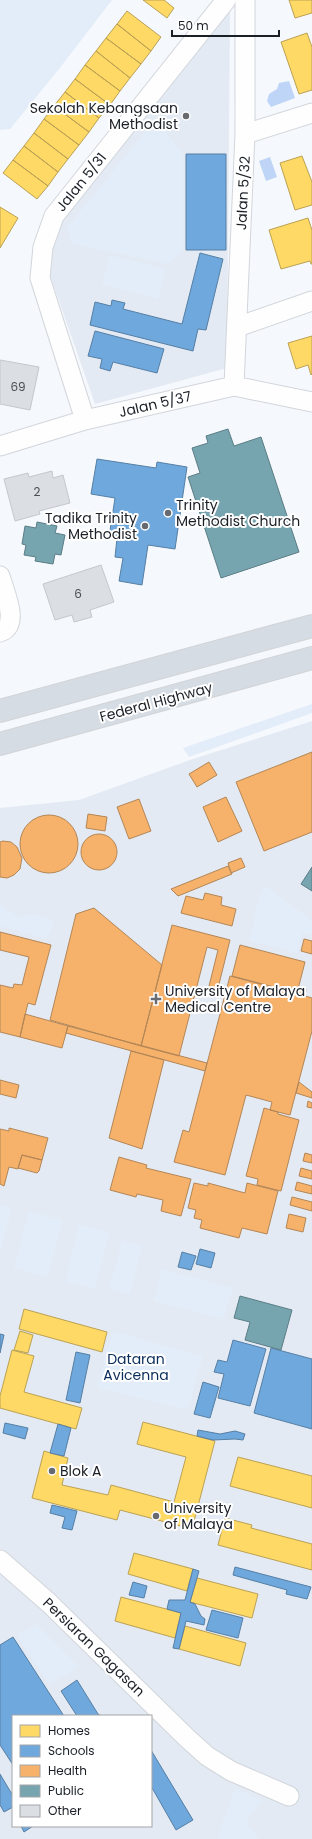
<svg xmlns="http://www.w3.org/2000/svg" width="312" height="1839" viewBox="0 0 312 1839" font-family="Poppins,sans-serif">
  <style>
    .built { fill: #e3eaf3; fill-rule: evenodd }
    .green { fill: #e3ecf9 }
    .water { fill: #bed5f7 }
    .homes { fill: #ffd966; stroke: #bba153 }
    .schools { fill: #6fa8dc; stroke: #567fa5 }
    .health { fill: #f6b26b; stroke: #b48656 }
    .public { fill: #76a5af; stroke: #5b7d86 }
    .building { fill: #dbdee3; stroke: #c4c8cd }
    .lines { fill: none; stroke-linecap: round; stroke-linejoin: round }
    .minor-casing { stroke: #d2d6db; stroke-width: 21 }
    .highway-casing { stroke: #d2d4d7; stroke-width: 24 }
    .minor { stroke: #fefeff; stroke-width: 19 }
    .highway { stroke: #d6dce4; stroke-width: 22 }
    .poi-dot { fill: #676b71; stroke: #fff; stroke-width: 1.5 }
    .labels { text-anchor: middle; dominant-baseline: central; stroke-width: 4; stroke-linejoin: round; paint-order: stroke }
    .number-label { font-size: 12px; fill: #4b4f55 }
    .poi-label { font-size: 14px; fill: #1b1f26; stroke: #fff; text-anchor: start }
    .street-label { font-size: 14px; fill: #1b1f26; stroke: #fff }
    .park-label { font-size: 14px; fill: #0a2c5b; stroke: #fff }
  </style>
  <rect width="100%" height="100%" fill="#f5f8fc"/>
  <!-- built -->
  <path class="built" d="M230,10L227,368L95,404L50,275L47,252L55,222Z
    M312,721V1839H0V808L79,800L190,760ZM13,1716H151V1826H13Z"/>
  <!-- green -->
  <path class="green" d="M0,0H112L59,69L10,129L0,130Z
    M155,119L183,154V252L168,264L72,244L66,229Z
    M109,255L166,269L158,299L102,285Z
    M312,704V713L189,757L183,748Z
    M264,888H268L305,915L312,923V936L302,933L298,953L249,941L260,892Z
    M0,904L18,917L35,913L55,921L46,939L0,926Z
    M0,1205L12,1208L0,1254Z
    M29,1211L63,1220L48,1277L14,1268Z
    M79,1224L110,1232L95,1289L65,1282Z
    M122,1240L143,1245L130,1295L109,1289Z
    M162,1269L233,1288L224,1320L154,1301Z
    M112,1331L203,1356L189,1406L182,1409L97,1388Z
    M36,1624L79,1667L49,1685L16,1635Z
    M235,1789L263,1800L246,1822L259,1839H220L218,1834Z"/>
  <!-- water -->
  <path class="water" d="M289,81L295,98L271,107L267,101L269,94L277,89L279,83Z
    M270,157L277,177L266,181L259,161Z"/>
  <!-- homes -->
  <path class="homes" d="M143,0H164L174,8L167,18Z
    M289,0H312V13L295,18Z
    M127,11L161,37L151,51L117,24Z
    M117,24L151,51L141,64L106,38Z
    M307,33L312,47V90L299,94L281,42Z
    M106,38L141,64L130,78L96,51Z
    M96,51L130,78L120,91L85,65Z
    M85,65L120,91L110,105L75,79Z
    M75,79L110,105L99,118L65,92Z
    M65,92L99,118L89,132L54,106Z
    M54,106L89,132L79,145L44,119Z
    M44,119L79,145L68,159L34,133Z
    M34,133L68,159L58,172L24,146Z
    M24,146L58,172L48,186L13,160Z
    M302,156L312,182V205L295,210L280,163Z
    M13,160L48,186L37,199L3,173Z
    M0,207L18,218L0,248Z
    M308,218L312,230V264H311L310,261L281,269L269,230Z
    M312,336V374L311,375L308,365L296,369L288,343Z
    M24,1309L107,1332L102,1352L19,1329Z
    M20,1331L33,1335L28,1353L14,1350Z
    M12,1350L34,1356L24,1392L82,1408L76,1429L0,1408V1396Z
    M143,1422L215,1441L192,1529L120,1510L117,1520L32,1498L44,1451L68,1458L62,1485L108,1495L111,1485L174,1502L186,1457L137,1444Z
    M238,1457L312,1476V1508L230,1486Z
    M225,1518L252,1525L251,1528L312,1544V1570L218,1545Z
    M134,1553L193,1569L187,1591L128,1574Z
    M197,1578L258,1594L252,1618L190,1602Z
    M121,1597L181,1613L175,1638L115,1621Z
    M185,1626L246,1643L240,1666L179,1649Z"/>
  <!-- schools -->
  <path class="schools" d="M186,154H226V250H186Z
    M200,253L223,259L206,330L198,329L193,351L90,325L95,302L111,306L112,300L125,303L123,309L182,324Z
    M95,331L164,349L157,373L113,362L110,371L100,368L102,359L88,356Z
    M97,459L156,468L157,462L187,467L175,549L148,545L142,585L119,581L123,558L115,557L117,538L109,537L115,498L91,494Z
    M200,1249L215,1253L211,1268L196,1264Z
    M182,1252L196,1256L191,1270L178,1267Z
    M0,1334L4,1335L0,1353Z
    M233,1340L266,1349L250,1406L218,1398L224,1374L214,1372L218,1360L227,1362Z
    M271,1348L312,1359V1429L254,1413Z
    M76,1352L90,1355L80,1403L66,1400Z
    M203,1382L219,1387L210,1418L194,1414Z
    M5,1423L28,1428L25,1439L3,1433Z
    M58,1424L71,1428L64,1456L50,1453Z
    M198,1430L220,1434L235,1431L245,1434L243,1440L235,1439L213,1440L197,1436Z
    M52,1505L77,1511L72,1530L62,1528L65,1517L50,1513Z
    M235,1567L311,1587L307,1599L286,1594L287,1590L233,1575Z
    M193,1569L199,1571L190,1602L195,1604L201,1616L205,1619L204,1625L186,1621L179,1649L173,1648L181,1613L167,1609L169,1600H185Z
    M133,1582L147,1586L144,1598L129,1595Z
    M212,1610L243,1618L238,1638L206,1630Z
    M13,1637L64,1716H13V1765L0,1745V1645Z
    M77,1680L98,1714L101,1716H77L61,1691Z
    M151,1750L193,1820L176,1830L151,1786Z
    M0,1774L13,1796V1807L4,1812L0,1805Z
    M21,1826H33L24,1832Z"/>
  <!-- health -->
  <path class="health" d="M312,752V832L264,851L236,782Z
    M209,762L217,775L197,787L189,774Z
    M226,797L242,831L218,842L203,807Z
    M139,799L151,831L129,839L117,807Z
    M88,814L107,817L105,831L86,828Z
    M20 844a29 29 0 1 1 58 0a29 29 0 1 1-58 0Z
    M81 852a18 18 0 1 1 36 0a18 18 0 1 1-36 0Z
    M3,841L11,842L17,847L22,858L20,869L14,875L7,878L0,877V842Z
    M241,858L245,867L231,873L228,863Z
    M228,866L232,874L178,896L171,889Z
    M205,893L222,897L221,905L236,909L232,926L181,913L186,896L203,900Z
    M94,908L162,965L141,1046L50,1020L76,914Z
    M172,925L230,940L217,992L208,990L218,950L207,947L179,1056L141,1046Z
    M0,932L51,945L35,1005L28,1003L20,1037L0,1032V985L13,988L14,984L22,985L29,957L0,950Z
    M304,939L312,941V954L301,951Z
    M240,945L305,962L297,993L232,976Z
    M230,976L298,994L299,987L306,989L305,996L312,998V1031L290,1115L270,1110L272,1102L246,1095L225,1175L174,1162L183,1130L189,1132Z
    M25,1014L68,1026L62,1048L20,1037Z
    M68,1026L207,1063L205,1071L66,1033Z
    M131,1051L164,1060L142,1149L109,1138Z
    M0,1080L19,1085L16,1098L0,1094Z
    M299,1082L312,1092V1098L296,1093Z
    M308,1101L312,1103V1108L307,1107Z
    M264,1108L278,1112V1114L299,1120L281,1191L257,1185L258,1179L246,1176Z
    M9,1128L48,1138L42,1160L22,1155L18,1169L9,1167L4,1186L0,1184V1129L9,1131Z
    M305,1153L312,1155V1163L303,1161Z
    M22,1155L42,1160L39,1171L37,1173L18,1168Z
    M119,1157L147,1165L146,1168L191,1179L181,1216L161,1211L163,1200L137,1194L136,1197L110,1190Z
    M301,1168L312,1171V1179L299,1176Z
    M297,1182L312,1186V1194L295,1190Z
    M194,1183L208,1186V1183L245,1193L247,1183L278,1191L267,1234L242,1228L239,1238L200,1228L202,1220L194,1218L196,1210L188,1208Z
    M292,1197L312,1202V1211L290,1205Z
    M289,1214L306,1218L303,1232L286,1228Z"/>
  <!-- public -->
  <path class="public" d="M228,429L234,446L261,437L299,552L221,578L188,477L200,473L192,448L208,443L206,436Z
    M37,522L57,526L55,533L65,535L61,555L55,554L53,564L35,561L36,557L24,555L26,545L22,544L25,526L36,528Z
    M312,867V891L301,884Z
    M240,1296L292,1310L281,1350L245,1340L250,1322L234,1318Z"/>
  <!-- building -->
  <path class="building" d="M0,360L39,367L30,410L0,404Z
    M52,471L53,478L63,475L70,503L39,511L40,514L15,521L4,479L28,473L29,477Z
    M101,565L114,602L90,610L92,617L74,622L72,615L55,620L43,584Z"/>
  <g class="lines">
    <!-- minor casing -->
    <g class="minor-casing">
      <path id="minor" d="M245,134L312,113
        M237,327L312,301
        M234,386L245,134V0
        M85,420L40,278L43,247L54,216L226,0
        M0,446L85,420L234,386L312,402
        M0,576C4,591 21,626 0,632
        M0,1560L49,1603L187,1738L207,1756L231,1771L289,1796"/>
    </g>
    <!-- highway casing -->
    <g class="highway-casing">
      <path id="highway" d="M0,711L312,626
        M0,744L312,658"/>
    </g>
    <!-- minor -->
    <use href="#minor" class="minor"/>
    <!-- highway -->
    <use href="#highway" class="highway"/>
  </g>
  <!-- markers -->
  <g class="poi-dot">
    <circle cx="186" cy="116" r="4"/>
    <circle cx="168" cy="513" r="4"/>
    <circle cx="145" cy="526" r="4"/>
    <path d="M154 993h4v4h4v4h-4v4h-4v-4h-4v-4h4z"/>
    <circle cx="52" cy="1471" r="4"/>
    <circle cx="156" cy="1516" r="4"/>
  </g>
  <g class="labels">
    <!-- number labels -->
    <g class="number-label">
      <text x="18" y="386">69</text>
      <text x="37" y="491">2</text>
      <text x="78" y="593">6</text>
    </g>
    <!-- poi labels -->
    <g class="poi-label">
      <text x="178" y="108" text-anchor="end">Sekolah Kebangsaan<tspan x="178" dy="16">Methodist</tspan></text>
      <text x="176" y="505">Trinity<tspan x="176" dy="16">Methodist Church</tspan></text>
      <text x="137" y="518" text-anchor="end">Tadika Trinity<tspan x="137" dy="16">Methodist</tspan></text>
      <text x="165" y="991">University of Malaya<tspan x="165" dy="16">Medical Centre</tspan></text>
      <text x="60" y="1471">Blok A</text>
      <text x="164" y="1508">University<tspan x="164" dy="16">of Malaya</tspan></text>
    </g>
    <!-- street labels -->
    <g class="street-label">
      <text transform="translate(81 182) rotate(-51)">Jalan 5/31</text>
      <text transform="translate(243 193) rotate(-87)">Jalan 5/32</text>
      <text transform="translate(155 404) rotate(-13)">Jalan 5/37</text>
      <text transform="translate(156 702) rotate(-15)">Federal Highway</text>
      <text transform="translate(94 1647) rotate(44)">Persiaran Gagasan</text>
    </g>
    <!-- park labels -->
    <g class="park-label">
      <text x="136" y="1359">Dataran<tspan x="136" dy="16">Avicenna</tspan></text>
    </g>
  </g>
  <!-- legend -->
  <rect x="12" y="1715" width="140" height="112" fill="#ffffff" stroke="#a4a5a8"/>
  <rect x="20" y="1725" width="20" height="12" fill="#ffd966" stroke="#a4a5a8"/>
  <text x="48" y="1735" font-size="12" fill="#1b1f26">Homes</text>
  <rect x="20" y="1745" width="20" height="12" fill="#6fa8dc" stroke="#a4a5a8"/>
  <text x="48" y="1755" font-size="12" fill="#1b1f26">Schools</text>
  <rect x="20" y="1765" width="20" height="12" fill="#f6b26b" stroke="#a4a5a8"/>
  <text x="48" y="1775" font-size="12" fill="#1b1f26">Health</text>
  <rect x="20" y="1785" width="20" height="12" fill="#76a5af" stroke="#a4a5a8"/>
  <text x="48" y="1795" font-size="12" fill="#1b1f26">Public</text>
  <rect x="20" y="1805" width="20" height="12" fill="#dbdee3" stroke="#a4a5a8"/>
  <text x="48" y="1815" font-size="12" fill="#1b1f26">Other</text>
  <!-- scale -->
  <path d="M172 30v6h107v-6" fill="none" stroke="#1b1f26" stroke-width="2"/>
  <text x="178" y="30" font-size="12" fill="#1b1f26" stroke="#ffffff" stroke-width="3" paint-order="stroke">50 m</text>
</svg>
